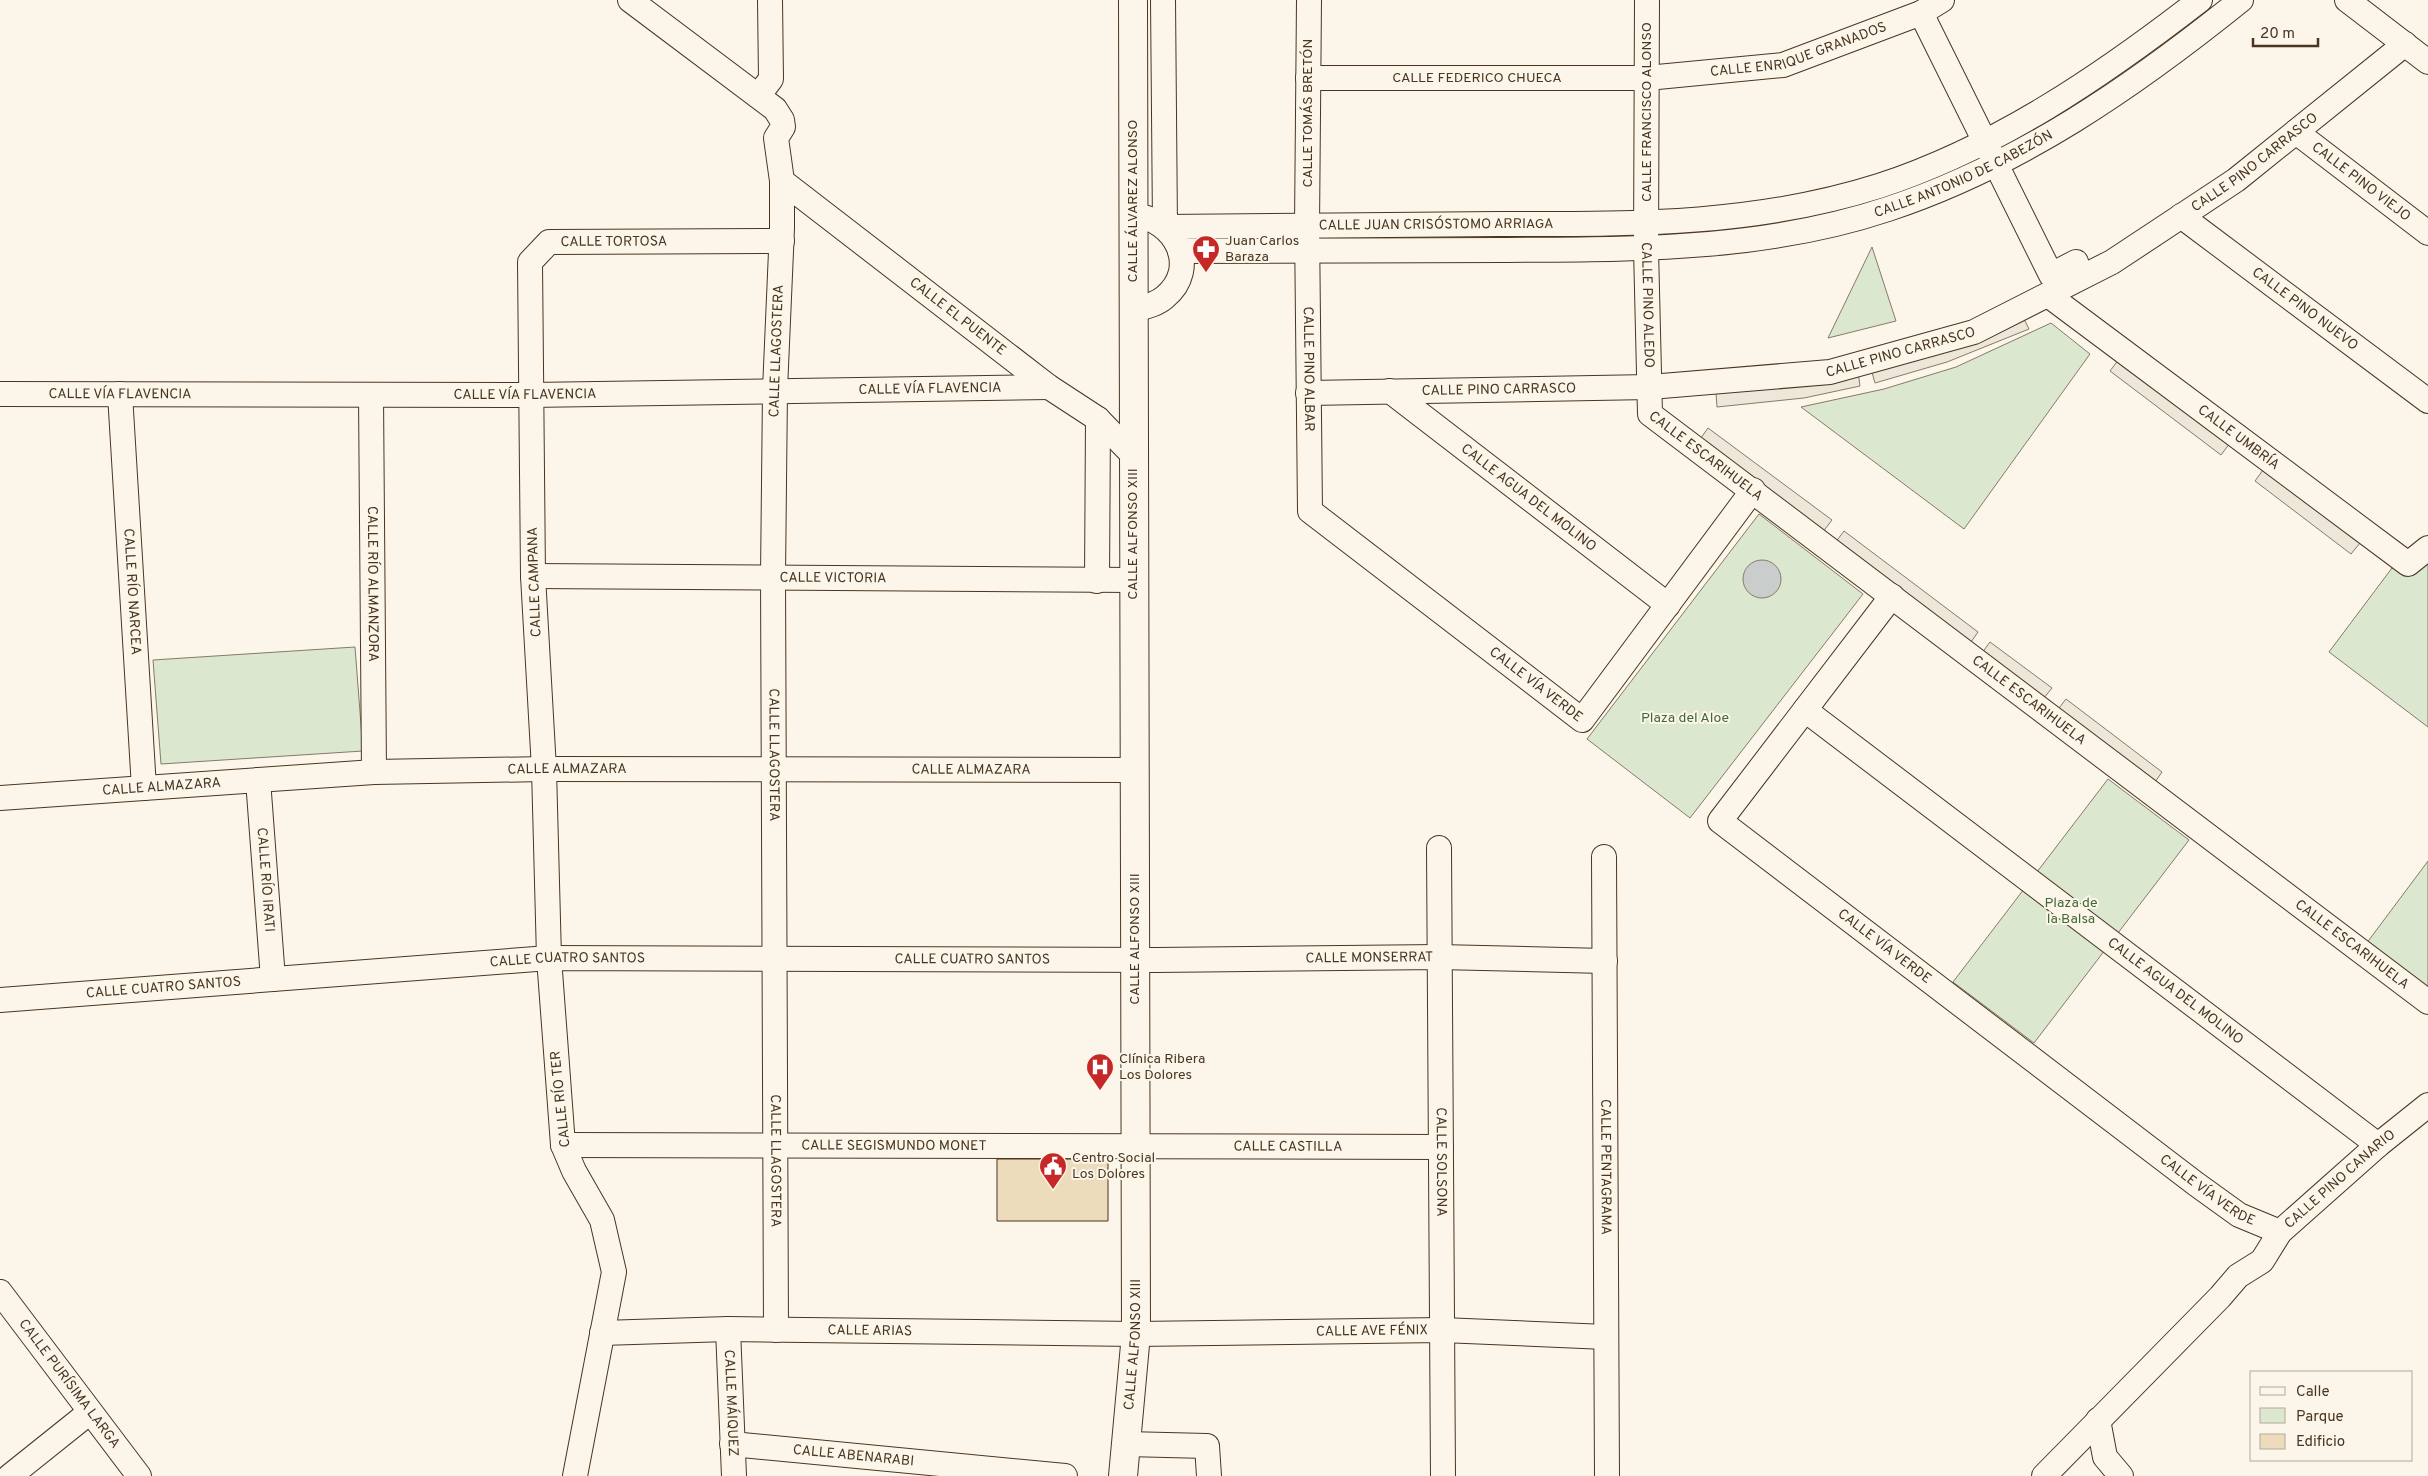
<svg xmlns="http://www.w3.org/2000/svg" width="2428" height="1476" viewBox="0 0 2428 1476" font-family="Overpass,sans-serif">
  <style>
    .green { fill: #dce7d0; stroke: #887966 }
    .parking { fill: #ede7d9; stroke: #887966 }
    .water { fill: #c9cecd; stroke: #887966 }
    .building { fill: #ecdcbc; stroke: #4a3520 }
    .lines { fill: none; stroke-linecap: round; stroke-linejoin: round }
    .minor-casing { stroke: #4a3520; stroke-width: 26 }
    .major-casing { stroke: #4a3520; stroke-width: 30 }
    .minor { stroke: #fbf6e9; stroke-width: 24 }
    .major { stroke: #fbf6e9; stroke-width: 28 }
    .labels { text-anchor: middle; dominant-baseline: central; stroke-width: 4; stroke-linejoin: round; paint-order: stroke }
    .street-label { font-size: 14px; fill: #4a3520; stroke: #fbf6e9 }
    .poi-label { font-size: 14px; fill: #4a3520; stroke: #fbf6e9; text-anchor: start }
    .park-label { font-size: 14px; fill: #436837; stroke: #fbf6e9 }
  </style>
  <rect width="100%" height="100%" fill="#fbf6e9"/>
  <!-- green -->
  <path class="green" d="M1872,247L1896,321L1828,338Z
    M2051,323L2090,354L1964,529L1801,407L1884,389L1956,367Z
    M1759,514L1863,594L1690,818L1587,739Z
    M2428,561V727L2329,652L2392,568L2407,570Z
    M355,647L363,751L161,764L153,660Z
    M2108,779L2189,840L2034,1043L1953,982Z
    M2428,861V990L2366,944Z"/>
  <!-- parking -->
  <path class="parking" d="M2023,317L2029,329L1947,362L1875,383L1871,369Z
    M2119,359L2230,443L2221,455L2110,371Z
    M1858,372L1860,386L1804,398L1717,407L1716,393Z
    M1708,428L1832,520L1822,533L1698,442Z
    M2263,470L2360,543L2351,554L2255,481Z
    M1844,531L1978,632L1969,645L1835,543Z
    M1990,642L2052,688L2043,699L1982,653Z
    M2066,699L2162,772L2153,785L2056,712Z"/>
  <!-- water -->
  <path class="water" d="M1743 579a19 19 0 1 1 38 0a19 19 0 1 1-38 0Z"/>
  <!-- building -->
  <path class="building" d="M997,1159H1108V1221H997Z"/>
  <g class="lines">
    <!-- minor casing -->
    <g class="minor-casing">
      <g id="minor">
        <path id="s1" d="M630,0L775,109L782,120L783,127L776,138L782,181V228L775,390L773,576L776,1330"/>
        <path id="s2" d="M1163,0L1165,227C1276,226 1388,225 1499,224C1629,224 1753,226 1879,186C1998,147 2102,76 2200,0"/>
        <path id="s3" d="M1309,0L1307,226L1310,511L1582,720L1753,490"/>
        <path id="s4" d="M1647,0L1646,249L1650,414L2428,1002"/>
        <path d="M2347,0L2428,62"/>
        <path d="M1921,13L2051,275L2076,262L2077,265"/>
        <path id="s5" d="M1308,78H1647L1783,65L1921,13L1942,0"/>
        <path d="M758,96L771,79L770,0"/>
        <path id="s6" d="M2296,132L2428,233"/>
        <path id="s7" d="M782,181L1049,387L1098,419L1133,455"/>
        <path id="s8" d="M2181,216L2428,401"/>
        <path id="s9" d="M1180,251C1287,251 1394,250 1502,250C1633,249 1762,251 1888,209C2020,165 2133,87 2241,0"/>
        <path id="s10" d="M2048,295L2408,564L2428,548"/>
        <path d="M1133,310C1144,307 1156,305 1165,297C1200,268 1176,219 1133,215"/>
        <path id="s11" d="M1390,391L1668,605"/>
        <path id="s12" d="M1308,393L1650,387L1830,372L1974,332L2112,262L2236,180L2405,44"/>
        <path id="s13" d="M0,394L530,395L1049,387"/>
        <path id="s14" d="M120,394L144,788"/>
        <path id="s15" d="M371,395L374,772"/>
        <path id="s16" d="M533,576L1134,580"/>
        <path d="M1097,581L1098,419"/>
        <path id="s17" d="M1892,596L1720,821L2196,1184L2239,1215L2280,1232"/>
        <path id="s18" d="M1805,710L2378,1145"/>
        <path id="s19" d="M258,780L273,979"/>
        <path id="s20" d="M0,798L374,772L544,769L1134,770"/>
        <path id="s21" d="M1439,848L1443,1476"/>
        <path id="s22" d="M1604,857L1607,1476"/>
        <path id="s23" d="M0,1000L549,958L1156,960L1439,957L1605,961"/>
        <path id="s24" d="M563,1145L1441,1147"/>
        <path id="s25" d="M0,1292L139,1476"/>
        <path id="s26" d="M728,1329L734,1476"/>
        <path id="s27" d="M602,1333L728,1329L1136,1334L1442,1330L1606,1337"/>
        <path d="M2098,1420L2105,1457L2121,1476"/>
        <path id="s28" d="M732,1444L1065,1476"/>
        <path d="M1126,1444L1207,1446L1209,1476"/>
        <path d="M10,1476L90,1412"/>
        <path id="s29" d="M575,1476L614,1272L602,1220L574,1171L563,1145L549,958L544,769L533,576L530,262L549,242L782,241"/>
        <path id="s30" d="M2044,1476L2220,1297L2238,1276L2262,1261L2280,1232L2378,1145L2428,1105"/>
      </g>
    </g>
    <!-- major casing -->
    <g class="major-casing">
      <g id="major">
        <path id="s31" d="M1123,1476L1136,1334L1133,0"/>
      </g>
    </g>
    <!-- minor -->
    <use href="#minor" class="minor"/>
    <!-- major -->
    <use href="#major" class="major"/>
  </g>
  <!-- icons -->
  <defs>
    <g id="pharmacy-pin" transform="scale(1.4375)"><path d="M0 17L-7.5 6A9.5 9.5 0 1 1 7.5 6Z" fill="#c62828" stroke="#fbf6e9"/><path d="M-2-6h4v4h4v4h-4v4h-4v-4h-4v-4h4Z" fill="#fff"/></g>
    <g id="hospital-pin" transform="scale(1.4375)"><path d="M0 17L-7.5 6A9.5 9.5 0 1 1 7.5 6Z" fill="#c62828" stroke="#fbf6e9"/><path d="M-5-5h3v3.5h4V-5h3V5h-3V1.5h-4V5h-3Z" fill="#fff"/></g>
    <g id="civic-pin" transform="scale(1.4375)"><path d="M0 17L-7.5 6A9.5 9.5 0 1 1 7.5 6Z" fill="#c62828" stroke="#fbf6e9"/><path d="M-.6-6.5H3V-4.5H.6V-3L4-1V1h2V6H-6V1h2V-1L-.6-3ZM-1.2 2.5V6h2.4V2.5Z" fill="#fff"/></g>
  </defs>
  <g fill-rule="evenodd">
    <use href="#pharmacy-pin" x="1206" y="249"/>
    <use href="#hospital-pin" x="1100" y="1067"/>
    <use href="#civic-pin" x="1053" y="1166"/>
  </g>
  <g class="labels">
    <!-- street labels -->
    <g class="street-label">
      <text stroke="none"><textPath href="#s5" startOffset="494">CALLE ENRIQUE GRANADOS</textPath></text>
      <text stroke="none"><textPath href="#s5" startOffset="169">CALLE FEDERICO CHUECA</textPath></text>
      <text transform="translate(1647 112) rotate(-90)">CALLE FRANCISCO ALONSO</text>
      <text transform="translate(1308 113) rotate(-90)">CALLE TOMÁS BRETÓN</text>
      <text stroke="none"><textPath href="#s12" startOffset="1001">CALLE PINO CARRASCO</textPath></text>
      <text stroke="none"><textPath href="#s9" startOffset="795">CALLE ANTONIO DE CABEZÓN</textPath></text>
      <text stroke="none"><textPath href="#s6" startOffset="82">CALLE PINO VIEJO</textPath></text>
      <text transform="translate(1133 201) rotate(-90)">CALLE ÁLVAREZ ALONSO</text>
      <text stroke="none"><textPath href="#s2" startOffset="498">CALLE JUAN CRISÓSTOMO ARRIAGA</textPath></text>
      <text stroke="none"><textPath href="#s29" startOffset="1322">CALLE TORTOSA</textPath></text>
      <text stroke="none"><textPath href="#s4" startOffset="305">CALLE PINO ALEDO</textPath></text>
      <text stroke="none"><textPath href="#s8" startOffset="155">CALLE PINO NUEVO</textPath></text>
      <text stroke="none"><textPath href="#s7" startOffset="222">CALLE EL PUENTE</textPath></text>
      <text transform="translate(777 351) rotate(-88)">CALLE LLAGOSTERA</text>
      <text stroke="none"><textPath href="#s12" startOffset="596">CALLE PINO CARRASCO</textPath></text>
      <text stroke="none"><textPath href="#s3" startOffset="369">CALLE PINO ALBAR</textPath></text>
      <text stroke="none"><textPath href="#s13" startOffset="930">CALLE VÍA FLAVENCIA</textPath></text>
      <text stroke="none"><textPath href="#s12" startOffset="191">CALLE PINO CARRASCO</textPath></text>
      <text stroke="none"><textPath href="#s13" startOffset="120">CALLE VÍA FLAVENCIA</textPath></text>
      <text stroke="none"><textPath href="#s13" startOffset="525">CALLE VÍA FLAVENCIA</textPath></text>
      <text stroke="none"><textPath href="#s10" startOffset="238">CALLE UMBRÍA</textPath></text>
      <text stroke="none"><textPath href="#s4" startOffset="484">CALLE ESCARIHUELA</textPath></text>
      <text stroke="none"><textPath href="#s11" startOffset="175">CALLE AGUA DEL MOLINO</textPath></text>
      <text transform="translate(1133 534) rotate(-90)">CALLE ALFONSO XIII</text>
      <text stroke="none"><textPath href="#s16" startOffset="300">CALLE VICTORIA</textPath></text>
      <text transform="translate(535 582) rotate(-92)">CALLE CAMPANA</text>
      <text stroke="none"><textPath href="#s15" startOffset="189">CALLE RÍO ALMANZORA</textPath></text>
      <text stroke="none"><textPath href="#s14" startOffset="198">CALLE RÍO NARCEA</textPath></text>
      <text stroke="none"><textPath href="#s3" startOffset="796">CALLE VÍA VERDE</textPath></text>
      <text stroke="none"><textPath href="#s4" startOffset="889">CALLE ESCARIHUELA</textPath></text>
      <text stroke="none"><textPath href="#s1" startOffset="832">CALLE LLAGOSTERA</textPath></text>
      <text stroke="none"><textPath href="#s20" startOffset="568">CALLE ALMAZARA</textPath></text>
      <text stroke="none"><textPath href="#s20" startOffset="972">CALLE ALMAZARA</textPath></text>
      <text stroke="none"><textPath href="#s20" startOffset="162">CALLE ALMAZARA</textPath></text>
      <text stroke="none"><textPath href="#s19" startOffset="100">CALLE RÍO IRATI</textPath></text>
      <text transform="translate(1135 939) rotate(-90)">CALLE ALFONSO XIII</text>
      <text stroke="none"><textPath href="#s4" startOffset="1294">CALLE ESCARIHUELA</textPath></text>
      <text stroke="none"><textPath href="#s17" startOffset="490">CALLE VÍA VERDE</textPath></text>
      <text stroke="none"><textPath href="#s23" startOffset="1371">CALLE MONSERRAT</textPath></text>
      <text stroke="none"><textPath href="#s23" startOffset="974">CALLE CUATRO SANTOS</textPath></text>
      <text stroke="none"><textPath href="#s23" startOffset="569">CALLE CUATRO SANTOS</textPath></text>
      <text stroke="none"><textPath href="#s23" startOffset="164">CALLE CUATRO SANTOS</textPath></text>
      <text stroke="none"><textPath href="#s18" startOffset="465">CALLE AGUA DEL MOLINO</textPath></text>
      <text transform="translate(561 1099) rotate(-96)">CALLE RÍO TER</text>
      <text stroke="none"><textPath href="#s24" startOffset="331">CALLE SEGISMUNDO MONET</textPath></text>
      <text stroke="none"><textPath href="#s24" startOffset="725">CALLE CASTILLA</textPath></text>
      <text stroke="none"><textPath href="#s1" startOffset="1238">CALLE LLAGOSTERA</textPath></text>
      <text stroke="none"><textPath href="#s21" startOffset="314">CALLE SOLSONA</textPath></text>
      <text stroke="none"><textPath href="#s22" startOffset="310">CALLE PENTAGRAMA</textPath></text>
      <text stroke="none"><textPath href="#s30" startOffset="421">CALLE PINO CANARIO</textPath></text>
      <text stroke="none"><textPath href="#s17" startOffset="895">CALLE VÍA VERDE</textPath></text>
      <text stroke="none"><textPath href="#s27" startOffset="268">CALLE ARIAS</textPath></text>
      <text stroke="none"><textPath href="#s27" startOffset="770">CALLE AVE FÉNIX</textPath></text>
      <text stroke="none"><textPath href="#s31" startOffset="132">CALLE ALFONSO XIII</textPath></text>
      <text stroke="none"><textPath href="#s25" startOffset="115">CALLE PURÍSIMA LARGA</textPath></text>
      <text stroke="none"><textPath href="#s26" startOffset="74">CALLE MÁIQUEZ</textPath></text>
      <text stroke="none"><textPath href="#s28" startOffset="122">CALLE ABENARABI</textPath></text>
    </g>
    <!-- poi labels -->
    <g class="poi-label">
      <text x="1225" y="241">Juan Carlos<tspan x="1225" dy="16">Baraza</tspan></text>
      <text x="1119" y="1059">Clínica Ribera<tspan x="1119" dy="16">Los Dolores</tspan></text>
      <text x="1072" y="1158">Centro Social<tspan x="1072" dy="16">Los Dolores</tspan></text>
    </g>
    <!-- park labels -->
    <g class="park-label">
      <text x="1685" y="718">Plaza del Aloe</text>
      <text x="2071" y="903">Plaza de<tspan x="2071" dy="16">la Balsa</tspan></text>
    </g>
  </g>
  <!-- legend -->
  <rect x="2250" y="1371" width="162" height="90" fill="#fbf6e9" stroke="#b4a999"/>
  <rect x="2260" y="1387" width="25" height="8" fill="#fbf6e9" stroke="#b4a999"/>
  <text x="2296" y="1396" font-size="15" fill="#4a3520">Calle</text>
  <rect x="2260" y="1408" width="25" height="15" fill="#dce7d0" stroke="#b4a999"/>
  <text x="2296" y="1421" font-size="15" fill="#4a3520">Parque</text>
  <rect x="2260" y="1434" width="25" height="15" fill="#ecdcbc" stroke="#b4a999"/>
  <text x="2296" y="1446" font-size="15" fill="#4a3520">Edificio</text>
  <!-- scale -->
  <path d="M2253 38v8h65v-8" fill="none" stroke="#4a3520" stroke-width="2.5"/>
  <text x="2260" y="38" font-size="15" fill="#4a3520" stroke="#fbf6e9" stroke-width="4" paint-order="stroke">20 m</text>
</svg>
